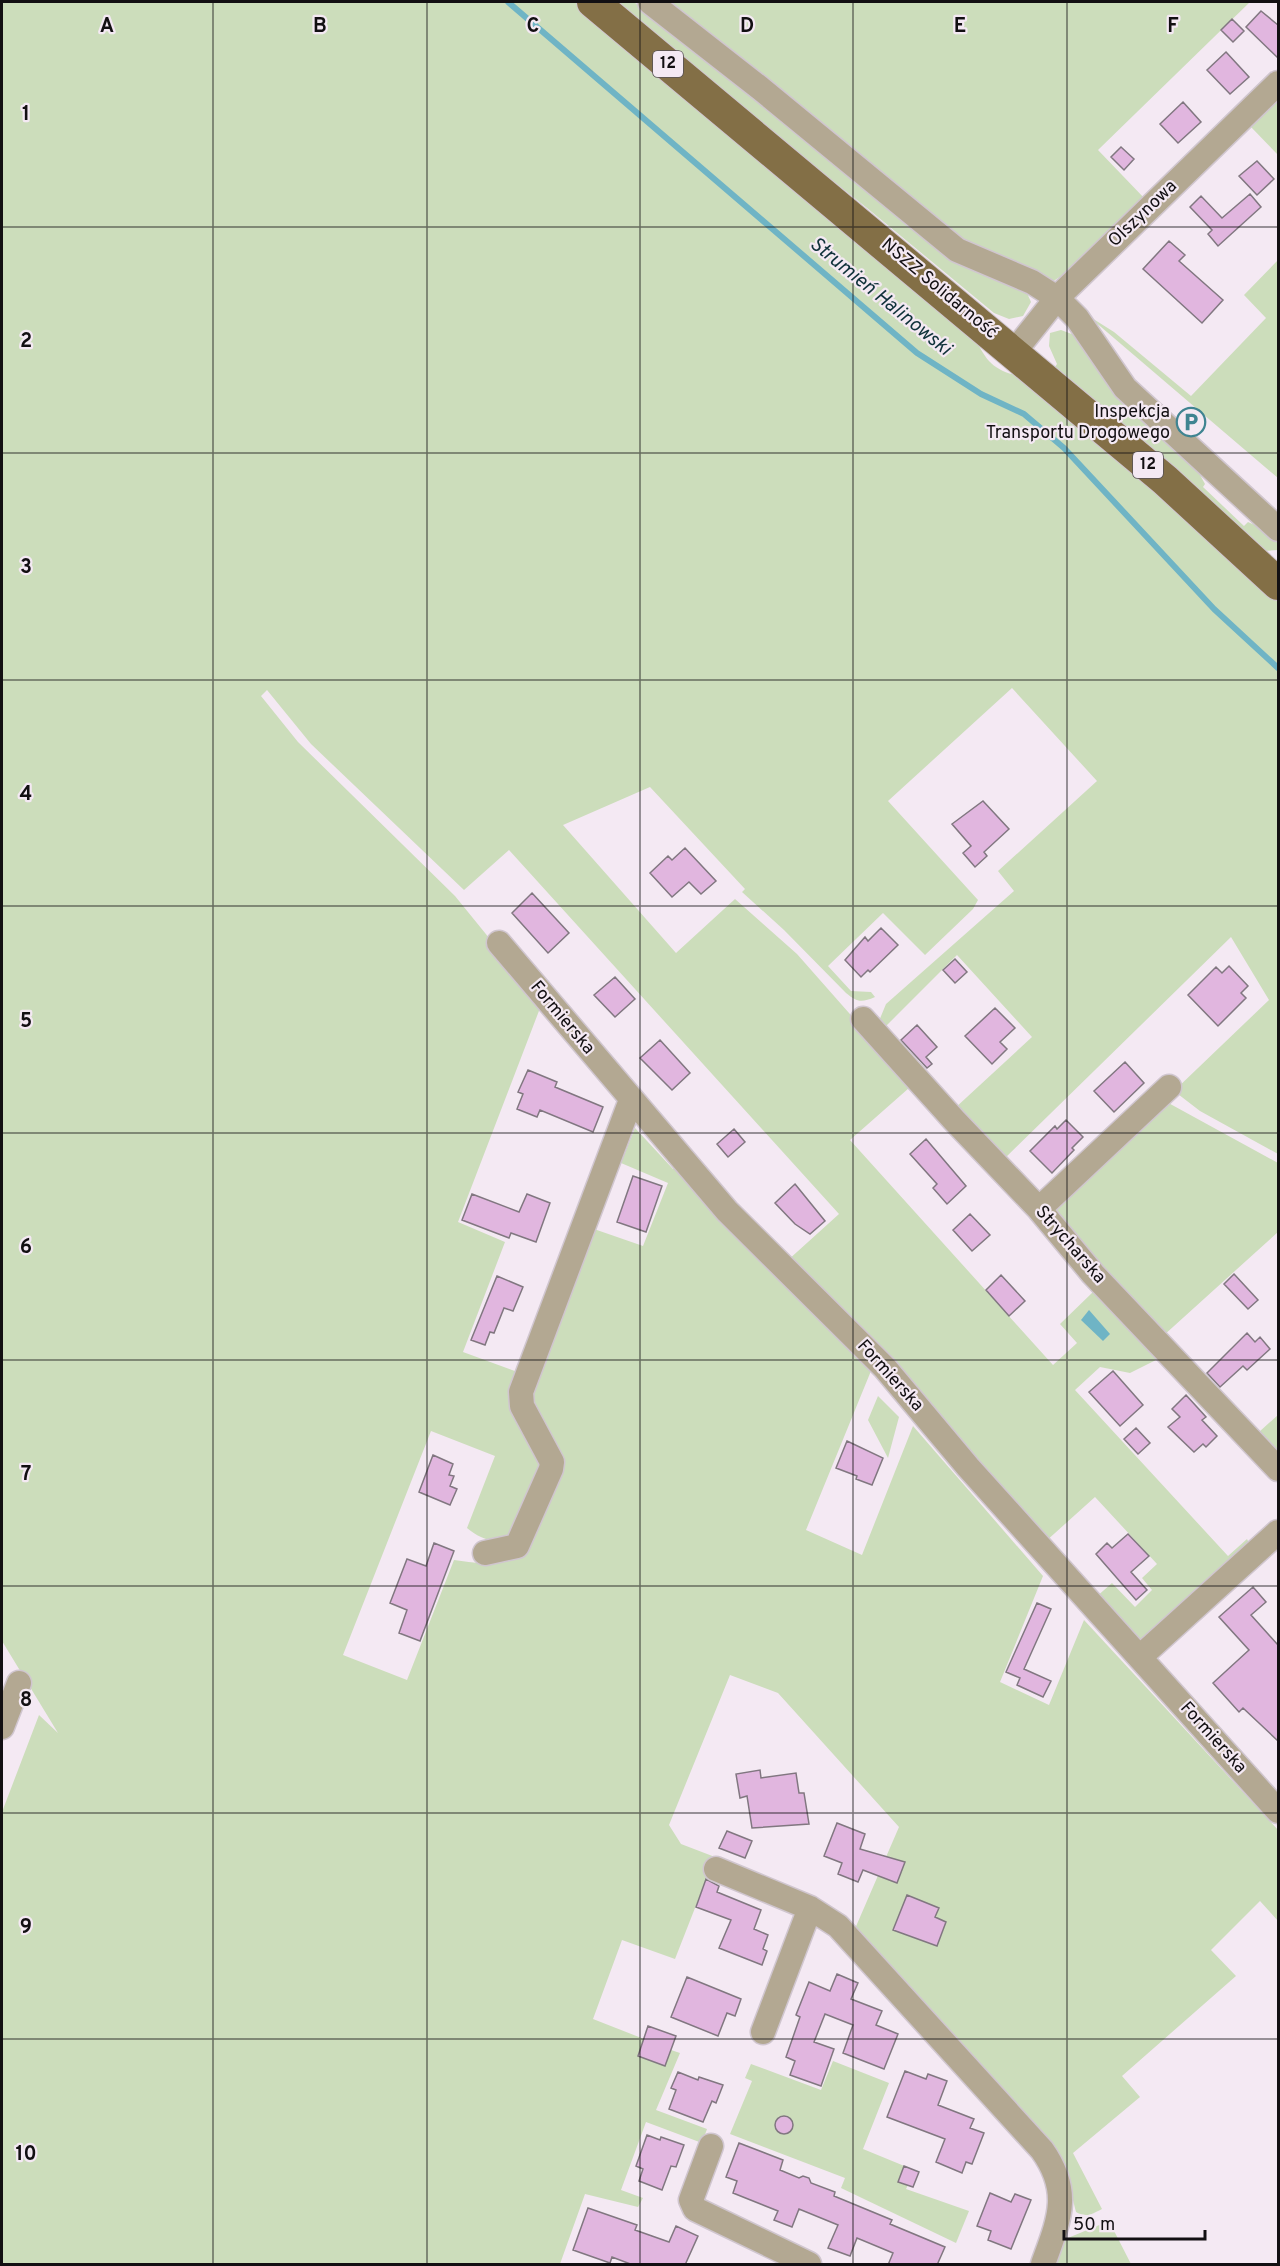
<svg xmlns="http://www.w3.org/2000/svg" width="1280" height="2266" viewBox="0 0 1280 2266" font-family="Overpass,sans-serif">
  <style>
    .green { fill: #cdb }
    .water { fill: #6fb4c5 }
    .lines { fill: none; stroke-linecap: round; stroke-linejoin: round }
    .stream { stroke: #6fb4c5; stroke-width: 6 }
    .building { fill: #e1b6df; stroke: #817780; stroke-width: 1.5 }
    .minor-casing { stroke: #d0c6cf; stroke-width: 27 }
    .major-casing { stroke: #d0c6cf; stroke-width: 34 }
    .minor { stroke: #b3a892; stroke-width: 24 }
    .major { stroke: #836f46; stroke-width: 32 }
    .grid { fill: none; stroke: #120f12; stroke-width: 1.5; stroke-opacity: 0.55 }
    .labels { text-anchor: middle; dominant-baseline: central; stroke-width: 4.5; stroke-linejoin: round; paint-order: stroke }
    .shield { fill: #f4e9f3; stroke: #565056; stroke-width: 1.5 }
    .shield-label { font-size: 16px; font-weight: bold; fill: #120f12 }
    .street-label { font-size: 18px; fill: #120f12; stroke: #f4e9f3 }
    .poi-label { font-size: 18px; fill: #120f12; stroke: #f4e9f3; text-anchor: end }
    .water-label { font-size: 20px; font-style: italic; fill: #10323a; stroke: #f4e9f3 }
    .grid-label { font-size: 20px; text-anchor: middle; font-weight: bold; fill: #120f12; stroke: #f4e9f3; stroke-width: 4.5; stroke-linejoin: round; paint-order: stroke }
  </style>
  <rect width="100%" height="100%" fill="#f4e9f3"/>
  <!-- green -->
  <path class="green" d="M2,2H576L975,338C986,361 994,371 1020,376L1173,505L1278,602V1154L1200,1111L1174,1091L1269,1000L1231,937L1002,1161L954,1109L1032,1037L957,955L882,1030L879,1021L886,1004L1014,891L998,871L1097,781L1012,688L888,801L978,900L973,909L925,955L883,913L828,966L851,991L871,992L875,997C861,1003 857,1002 846,993L784,930L742,892L745,889L650,787L563,825L676,953L735,899L797,954L864,1030L883,1060L909,1088L850,1140L1053,1365L1077,1343L1060,1324L1094,1291L1158,1359L1130,1373L1100,1367L1075,1390L1228,1556L1247,1539L1251,1547L1138,1645L1095,1598L1112,1583L1135,1607L1152,1590L1142,1578L1157,1564L1095,1497L1045,1542L880,1353L787,1261L839,1214L509,850L464,890L311,744L267,690L261,696L298,742L455,896L542,1003L458,1222L505,1242L463,1352L520,1373L512,1393L516,1408L544,1461L517,1534C499,1547 482,1540 467,1528L495,1456L431,1431L343,1655L407,1680L454,1560C480,1564 504,1567 525,1547C532,1529 558,1480 557,1464C554,1436 520,1414 528,1386L594,1229L643,1246L668,1183L621,1163L635,1128L673,1169L678,1166L775,1270L873,1366L806,1530L862,1555L913,1426L1043,1576L1000,1682L1049,1705L1084,1620L1278,1830V1921L1260,1901L1211,1950L1236,1976L1122,2076L1140,2097L1073,2153L1102,2209C1092,2214 1087,2218 1076,2212L1065,2169L1053,2150L854,1931L899,1827L778,1693L730,1675L669,1825L681,1844L715,1857L675,1959L622,1940L593,2019L644,2039L638,2056L665,2066L671,2050L680,2053L656,2110L707,2129L702,2143L646,2122L621,2190L643,2198L638,2207L585,2194L560,2264H2V1812L39,1715L58,1733L2,1641Z
    M608,2H634L676,36L1027,293L1031,302L1023,316L1009,319L994,313L867,208Z
    M660,2H1250L1098,150L1146,200L1072,269L1052,282L966,246Z
    M1278,100V155L1251,127Z
    M1278,260V478L1087,315L1114,332L1191,396L1266,318L1244,295Z
    M1061,330L1077,336L1111,389L1194,464L1205,484L1203,487L1244,526L1248,522L1270,532L1278,542V550L1264,551L1177,469L1055,367L1057,364L1049,346L1050,333Z
    M1163,1100L1278,1163V1232L1163,1336L1060,1223L1054,1208Z
    M878,1396L899,1417L888,1458L868,1420Z
    M1278,1415V1454L1259,1432Z
    M833,2061L889,2083L863,2149L919,2172L913,2187L908,2185L906,2189L969,2211L956,2243L841,2188L845,2178L730,2134L752,2081L745,2078L751,2064L821,2090Z
    M1109,2221L1131,2264H1053L1063,2240Z"/>
  <!-- water -->
  <path class="water" d="M1089,1310L1110,1334L1103,1341L1081,1320Z"/>
  <g class="lines">
    <!-- stream -->
    <path class="stream" d="M508,2L917,353L981,394L1024,414L1064,448L1214,609L1278,668"/>
  </g>
  <!-- building -->
  <path class="building" d="M1261,11L1278,25V58L1246,27Z
    M1232,19L1244,31L1233,42L1221,30Z
    M1226,52L1249,77L1230,94L1207,70Z
    M1183,102L1201,122L1178,143L1160,124Z
    M1121,147L1134,159L1124,170L1111,157Z
    M1257,161L1274,179L1257,195L1239,176Z
    M1250,194L1261,207L1218,246L1208,234L1212,230L1190,207L1201,196L1222,218Z
    M1169,241L1185,255L1179,261L1223,300L1202,323L1143,269Z
    M983,801L1009,829L984,852L987,856L975,867L963,853L971,846L952,824Z
    M685,848L716,881L701,894L689,882L672,897L650,873L668,856L672,860Z
    M532,893L569,933L548,953L512,913Z
    M881,928L898,945L870,972L868,970L861,977L845,960L865,937L868,941Z
    M955,959L967,972L955,983L943,970Z
    M1229,966L1248,986L1241,993L1246,998L1218,1026L1188,995L1216,967L1222,973Z
    M615,977L635,999L615,1017L594,995Z
    M995,1008L1015,1028L1000,1042L1007,1049L992,1064L965,1036Z
    M917,1025L937,1047L926,1057L932,1064L927,1068L901,1040Z
    M660,1040L690,1073L672,1090L640,1058Z
    M1125,1062L1144,1083L1114,1112L1094,1091Z
    M528,1070L557,1082L555,1087L603,1107L593,1132L540,1110L537,1117L517,1109L523,1094L518,1092Z
    M1066,1120L1083,1137L1072,1148L1074,1150L1052,1173L1030,1151L1055,1126L1057,1129Z
    M734,1129L745,1142L728,1157L717,1144Z
    M926,1139L966,1186L947,1204L933,1188L937,1184L910,1154Z
    M633,1176L662,1186L646,1232L617,1222Z
    M795,1184L825,1221L810,1234L795,1224L775,1203Z
    M472,1194L519,1212L527,1194L550,1203L536,1242L511,1233L509,1238L462,1220Z
    M970,1214L990,1235L972,1251L953,1230Z
    M1234,1274L1258,1300L1248,1309L1224,1284Z
    M1001,1275L1025,1301L1009,1316L986,1290Z
    M497,1276L523,1287L513,1311L504,1308L494,1333L490,1332L485,1345L471,1340Z
    M1247,1333L1255,1342L1260,1337L1270,1349L1247,1370L1243,1366L1220,1387L1207,1373Z
    M1113,1371L1143,1405L1120,1426L1089,1392Z
    M1186,1395L1206,1417L1202,1420L1217,1436L1206,1447L1203,1444L1194,1452L1168,1427L1180,1417L1172,1409Z
    M1136,1428L1150,1443L1138,1454L1124,1439Z
    M847,1441L883,1458L872,1485L856,1479L857,1476L836,1468Z
    M433,1455L453,1464L449,1475L454,1476L450,1486L457,1489L450,1505L419,1492Z
    M1128,1534L1149,1556L1131,1572L1147,1590L1136,1600L1096,1554L1107,1543L1112,1548Z
    M434,1543L454,1551L420,1641L399,1633L407,1610L390,1603L407,1559L426,1566Z
    M1253,1587L1266,1602L1251,1615L1278,1645V1741L1243,1708L1239,1712L1213,1683L1249,1650L1219,1617Z
    M1037,1603L1051,1609L1024,1669L1051,1681L1043,1697L1017,1685L1020,1678L1006,1672Z
    M760,1770L761,1778L796,1773L799,1793H804L809,1824L752,1828L747,1796L740,1798L736,1774Z
    M837,1823L865,1834L860,1849L905,1862L897,1883L863,1870L858,1882L838,1874L842,1863L824,1856Z
    M727,1831L752,1841L745,1858L719,1848Z
    M706,1879L719,1886L717,1892L761,1910L754,1929L768,1935L763,1949L767,1951L762,1965L719,1948L731,1920L696,1907Z
    M907,1895L939,1908L935,1917L946,1922L937,1946L893,1930Z
    M837,1974L858,1983L851,1999L882,2011L876,2025L898,2034L884,2069L843,2053L853,2025L825,2014L814,2042L834,2049L821,2086L790,2075L795,2061L786,2057L800,2017L796,2015L809,1982L830,1991Z
    M687,1977L741,1999L735,2016L727,2013L718,2036L671,2017Z
    M648,2026L676,2036L665,2066L638,2056Z
    M905,2071L926,2079L928,2074L947,2081L938,2105L974,2119L970,2128L984,2133L972,2164L966,2162L962,2173L936,2162L945,2139L887,2117Z
    M678,2072L698,2080L699,2077L723,2085L716,2103L712,2101L703,2122L669,2109L676,2090L671,2088Z
    M775 2125a9 9 0 1 1 18 0a9 9 0 1 1-18 0Z
    M647,2135L660,2140L661,2137L684,2145L676,2167L671,2166L662,2190L639,2181L643,2169L636,2166Z
    M739,2143L783,2160L780,2170L799,2178L803,2176L809,2178L811,2183L835,2192L834,2196L892,2220L890,2224L945,2247L937,2265H888L893,2253L857,2238L850,2256L828,2248L838,2225L799,2209L792,2227L774,2220L778,2211L733,2193L737,2181L726,2177Z
    M904,2166L919,2172L913,2187L898,2182Z
    M990,2193L1011,2202L1015,2194L1031,2200L1011,2249L988,2240L991,2231L977,2226Z
    M588,2208L637,2225L635,2230L669,2242L676,2226L698,2236L685,2265H633L612,2257L610,2263L573,2250Z"/>
  <g class="lines">
    <!-- minor casing -->
    <g class="minor-casing">
      <path id="minor" d="M650,2L760,88L957,250L1032,282L1057,298L1077,318L1125,388L1278,529
        M1014,352L1057,298L1278,83
        M499,943L727,1211L885,1368L968,1467L1278,1811
        M863,1019L954,1120L1039,1209L1093,1274L1278,1469
        M1039,1209L1169,1087
        M485,1553L517,1546L551,1469L552,1462L522,1406L521,1392L631,1100
        M1140,1657L1278,1532
        M2,1727L19,1683
        M716,1869L810,1908L838,1926L1042,2150C1072,2192 1059,2220 1043,2264
        M763,2032L810,1908
        M711,2146L691,2200L695,2209L809,2264"/>
    </g>
    <!-- major casing -->
    <g class="major-casing">
      <path id="major" d="M593,2L1165,480L1278,584"/>
    </g>
    <!-- minor -->
    <use href="#minor" class="minor"/>
    <!-- major -->
    <use href="#major" class="major"/>
  </g>
  <!-- grid -->
  <path class="grid" d="M213,2V2264M427,2V2264M640,2V2264M853,2V2264M1067,2V2264M2,227H1278M2,453H1278M2,680H1278M2,906H1278M2,1133H1278M2,1360H1278M2,1586H1278M2,1813H1278M2,2039H1278"/>
  <!-- icons -->
  <defs>
    <g id="parking-ring" transform="scale(1.5)"><circle r="9.5" fill="#f4e9f3" stroke="#3f8491" stroke-width="1.5"/><path d="M-3.5-5.5H1a3.5 3.5 0 0 1 0 7H-1V5.5H-3.5ZM-1-3.4V-.6H.8a1.4 1.4 0 0 0 0-2.8Z" fill="#3f8491"/></g>
  </defs>
  <g fill-rule="evenodd">
    <use href="#parking-ring" x="1191" y="422"/>
  </g>
  <g class="labels">
    <!-- shield labels -->
    <g class="shield">
      <rect x="653" y="51" width="30" height="26" rx="4.5"/>
      <rect x="1133" y="452" width="30" height="26" rx="4.5"/>
    </g>
    <g class="shield-label">
      <text x="668" y="64">12</text>
      <text x="1148" y="465">12</text>
    </g>
    <!-- street labels -->
    <g class="street-label">
      <text transform="translate(1143 214) rotate(-44)">Olszynowa</text>
      <text transform="translate(939 289) rotate(40)">NSZZ Solidarność</text>
      <text transform="translate(562 1018) rotate(50)">Formierska</text>
      <text transform="translate(1070 1245) rotate(49)">Strycharska</text>
      <text transform="translate(890 1376) rotate(48)">Formierska</text>
      <text transform="translate(1213 1738) rotate(48)">Formierska</text>
    </g>
    <!-- poi labels -->
    <g class="poi-label">
      <text x="1170" y="412">Inspekcja<tspan x="1170" dy="21">Transportu Drogowego</tspan></text>
    </g>
    <!-- water labels -->
    <g class="water-label">
      <text transform="translate(880 297) rotate(39)">Strumień Halinowski</text>
    </g>
  </g>
  <g class="grid-label">
    <text x="107" y="32">A</text>
    <text x="320" y="32">B</text>
    <text x="533" y="32">C</text>
    <text x="747" y="32">D</text>
    <text x="960" y="32">E</text>
    <text x="1173" y="32">F</text>
    <text x="26" y="120">1</text>
    <text x="26" y="347">2</text>
    <text x="26" y="573">3</text>
    <text x="26" y="800">4</text>
    <text x="26" y="1027">5</text>
    <text x="26" y="1253">6</text>
    <text x="26" y="1480">7</text>
    <text x="26" y="1706">8</text>
    <text x="26" y="1933">9</text>
    <text x="26" y="2160">10</text>
  </g>
  <!-- border -->
  <rect width="1280" height="2266" fill="none" stroke="#120f12" stroke-width="6"/>
  <!-- scale -->
  <path d="M1064 2230v9h141v-9" fill="none" stroke="#120f12" stroke-width="3"/>
  <text x="1073" y="2230" font-size="18" fill="#120f12" stroke="#f4e9f3" stroke-width="4.5" paint-order="stroke">50 m</text>
</svg>
